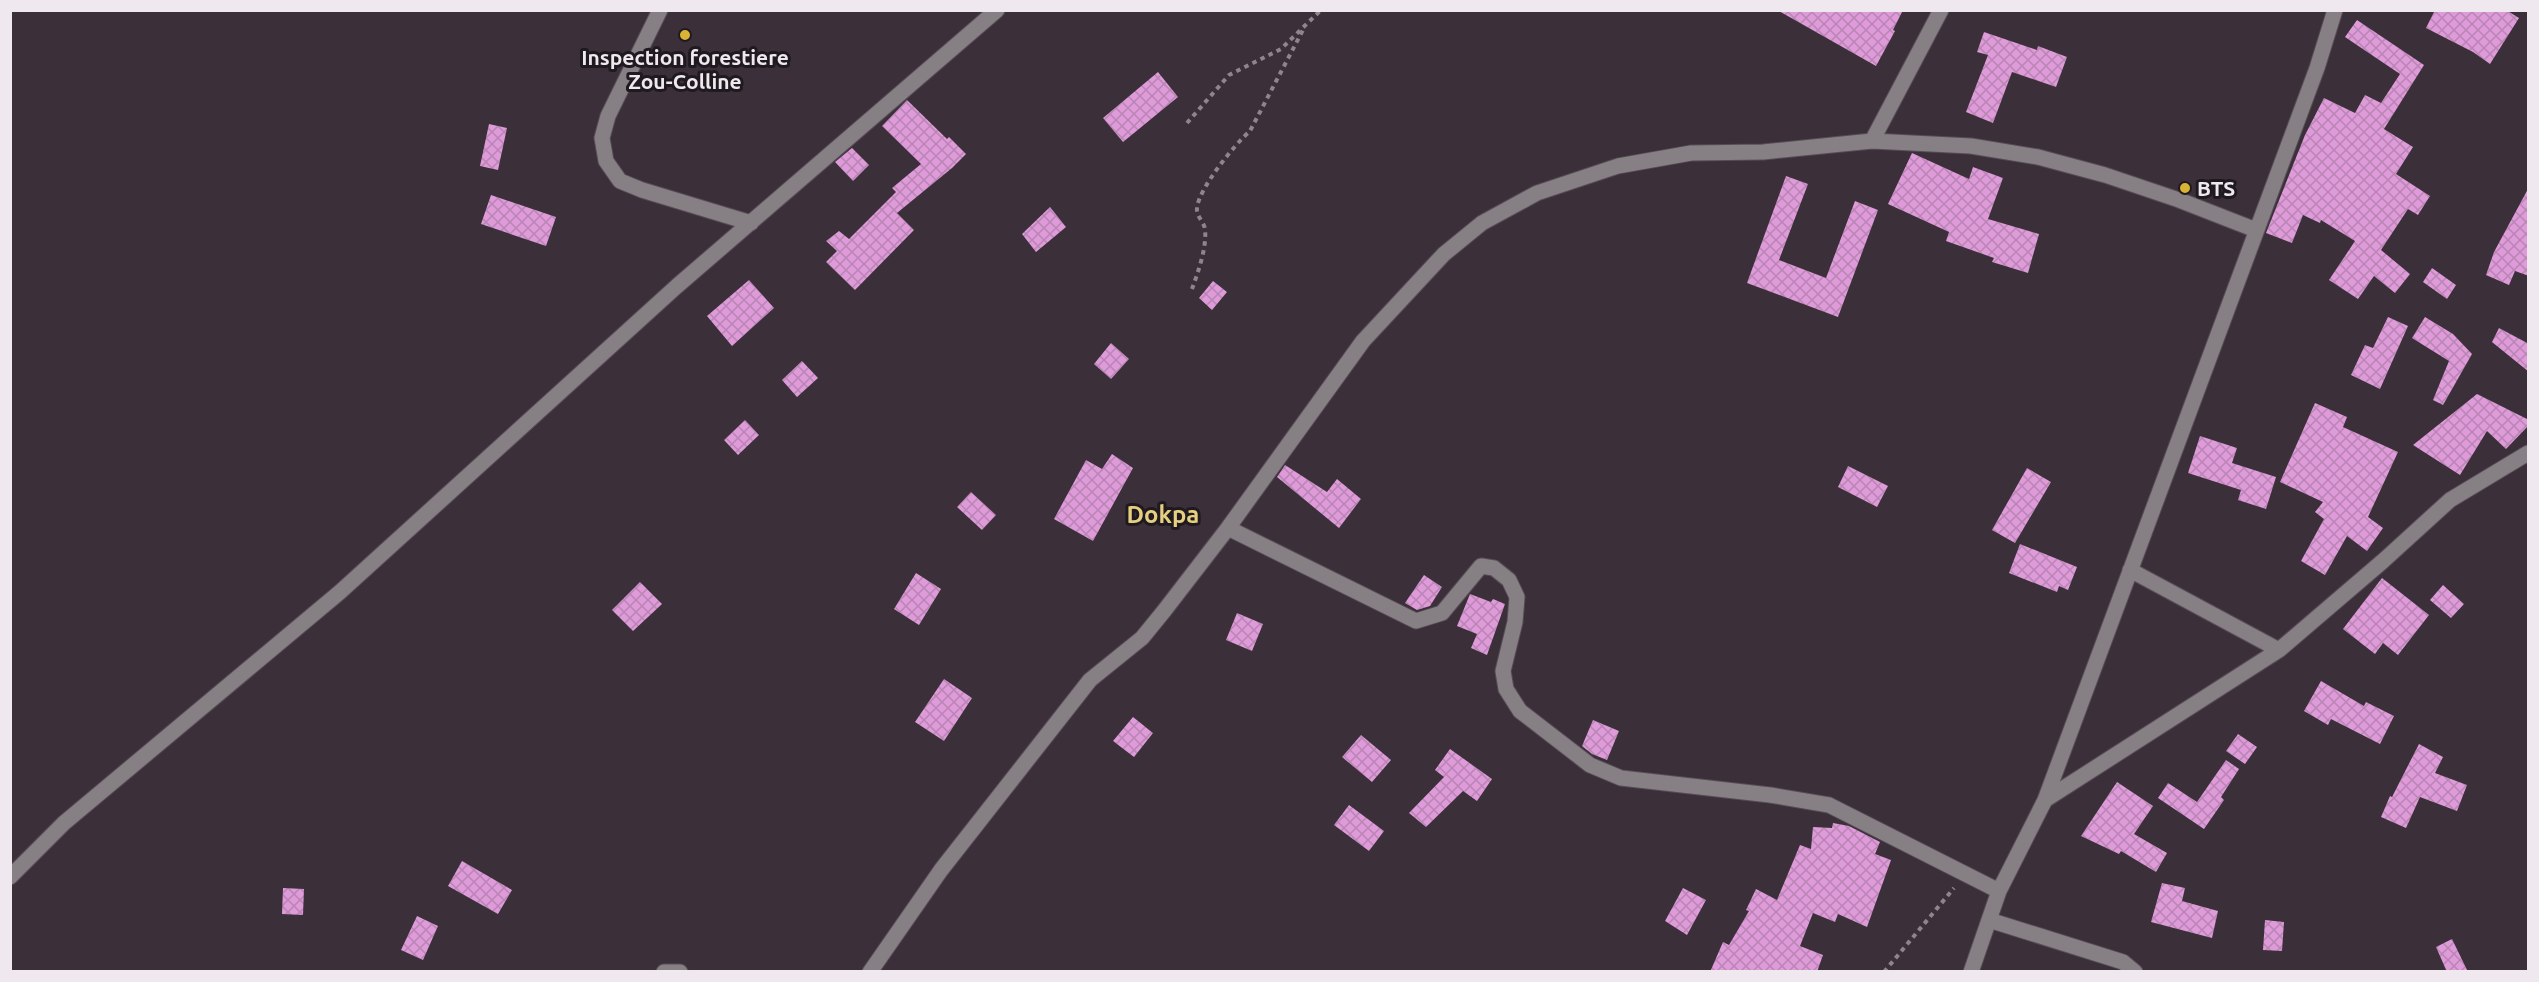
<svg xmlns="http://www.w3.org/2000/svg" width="2539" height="982" viewBox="0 0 2539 982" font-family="Ubuntu,sans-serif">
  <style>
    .building { fill: url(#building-cross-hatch) }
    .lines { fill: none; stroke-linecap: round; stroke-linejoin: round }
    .minor-casing { stroke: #584d57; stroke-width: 17 }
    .path { stroke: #8e858d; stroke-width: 4; stroke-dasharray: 4.5 4.5; stroke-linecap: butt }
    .minor { stroke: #868085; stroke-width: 15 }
    .poi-dot { fill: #d9b334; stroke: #1f1a1f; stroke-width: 2 }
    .labels { text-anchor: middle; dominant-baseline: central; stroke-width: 6; stroke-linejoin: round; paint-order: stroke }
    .poi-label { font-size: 21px; font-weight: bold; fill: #efe8ee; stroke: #1f1a1f }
    .quarter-label { font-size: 24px; font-weight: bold; fill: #e7ce81; stroke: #1f1a1f }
  </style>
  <defs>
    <pattern id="building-cross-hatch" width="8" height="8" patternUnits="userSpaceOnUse" patternTransform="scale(1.5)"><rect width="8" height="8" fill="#de9ad9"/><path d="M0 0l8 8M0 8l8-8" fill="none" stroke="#b885b4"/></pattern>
  </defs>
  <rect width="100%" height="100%" fill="#3b303a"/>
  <!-- building -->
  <path class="building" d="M1777,10H1903L1893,30L1895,31L1876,66Z
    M2435,10H2506L2519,18L2490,64L2473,52L2426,28Z
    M2357,20L2424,65L2384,129L2413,147L2396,174L2430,196L2418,215L2408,209L2381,250L2410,274L2395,293L2374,276L2358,299L2329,280L2355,241L2321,220L2320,223L2303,215L2292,243L2266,233L2305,135L2324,98L2355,113L2365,95L2381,103L2400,74L2345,37Z
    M1984,32L2037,50L2038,46L2067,57L2056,87L2012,72L1993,123L1966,112L1988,55L1977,52Z
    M1158,72L1178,97L1123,142L1103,118Z
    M907,100L947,139L949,137L966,154L952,168L897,213L914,230L855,290L826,262L837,251L826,241L839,231L849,239L896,192L892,188L921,164L882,126Z
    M489,124L507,128L498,170L480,166Z
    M852,148L869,165L853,181L835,162Z
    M1912,153L1969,179L1973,167L2003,178L1988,219L2039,234L2028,273L1992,262L1994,258L1946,241L1949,232L1888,204Z
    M1786,176L1808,184L1779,260L1826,278L1855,201L1878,210L1838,317L1747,283Z
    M2529,187V276L2515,271L2509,285L2486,275L2494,252Z
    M491,195L556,217L546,246L481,224Z
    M1050,207L1066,227L1036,252L1022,234Z
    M2432,268L2456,285L2447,299L2423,282Z
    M749,280L774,308L732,346L707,316Z
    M1213,281L1227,292L1212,310L1199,298Z
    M2388,317L2408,326L2380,389L2351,375L2365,345L2373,348Z
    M2425,317L2453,334L2472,354L2443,405L2433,400L2449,361L2412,338Z
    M2499,328L2529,344V372L2492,342Z
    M1111,343L1129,359L1111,379L1094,364Z
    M802,361L818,378L797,397L782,380Z
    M2477,394L2529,420V425L2506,449L2487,431L2460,475L2413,445Z
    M2315,403L2347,417L2343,427L2398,452L2368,517L2383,528L2367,551L2347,536L2325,575L2301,561L2324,519L2315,512L2323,502L2280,482Z
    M745,420L759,435L738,455L724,440Z
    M2200,436L2237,448L2232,463L2276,477L2266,509L2238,500L2241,490L2188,473Z
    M1112,454L1133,468L1093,541L1054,519L1086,460L1102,469Z
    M1285,465L1327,492L1337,479L1361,499L1339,528L1277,477Z
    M1848,466L1888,486L1877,507L1838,487Z
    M2027,468L2051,482L2015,543L1992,530Z
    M971,492L996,515L982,530L957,507Z
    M2020,544L2077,567L2068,590L2059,586L2057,592L2009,573Z
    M916,573L941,589L919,625L894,609Z
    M1424,575L1442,587L1430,606L1417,610L1405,603Z
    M2382,578L2429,615L2398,655L2383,643L2375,654L2343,629Z
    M640,582L662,604L633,631L612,610Z
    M2443,585L2464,604L2451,618L2430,600Z
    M1470,594L1491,602L1493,599L1505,604L1487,655L1471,648L1477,634L1457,626Z
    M1237,613L1263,624L1252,651L1226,640Z
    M944,679L972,698L944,741L915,722Z
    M2321,681L2364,706L2366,702L2394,716L2380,744L2331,719L2328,725L2304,711Z
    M1133,717L1153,733L1134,757L1113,741Z
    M1593,720L1619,731L1607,760L1592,754L1582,746Z
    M2238,734L2257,747L2245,764L2226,751Z
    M1361,735L1391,760L1372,782L1342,757Z
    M2419,744L2443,757L2435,773L2467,785L2457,811L2420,797L2406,828L2381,817L2390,796L2392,797Z
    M1450,749L1492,779L1477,801L1463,791L1426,827L1409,813L1444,777L1435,770Z
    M2226,760L2239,769L2221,797L2224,800L2204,829L2158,798L2168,783L2197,802Z
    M2117,782L2153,806L2134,834L2167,853L2156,872L2121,851L2119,854L2081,836Z
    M1349,805L1384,831L1369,851L1334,825Z
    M1833,823L1849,826L1880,842L1875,854L1891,860L1867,927L1838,914L1835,922L1813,913L1800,946L1823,955L1817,972H1710L1723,942L1729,945L1749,911L1746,910L1756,889L1777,900L1800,845L1811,849L1813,827L1832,828Z
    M462,861L512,890L498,914L448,886Z
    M2162,883L2185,888L2182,901L2218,911L2212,938L2151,922Z
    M283,888L304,889L303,915L282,914Z
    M1683,888L1706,900L1687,935L1665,921Z
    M417,916L438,926L423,960L401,950Z
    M2265,920L2284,922L2282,951L2263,950Z
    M2452,939L2468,972H2447L2436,947Z"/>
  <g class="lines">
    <!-- minor casing -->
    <g class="minor-casing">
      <path id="minor" d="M660,10L608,116L602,138L606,161L620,181L642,190L751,223
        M1872,141L1941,10
        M1228,528L1416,621L1442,613L1481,566L1494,568L1509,580L1517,597L1515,622L1503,671L1506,689L1520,711L1590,765L1621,778L1770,795L1829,805L1999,891
        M2130,570L2279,650
        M2045,800L2279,650L2383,561L2450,500L2528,453
        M10,877L64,823L340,592L677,286L997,10
        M1989,920L2123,962L2135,972
        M664,972H680
        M870,972L941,870L1090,680L1142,638L1164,611L1228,528L1363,341L1444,254L1482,223L1537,193L1618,166L1691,153L1763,152L1872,141L1971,146L2038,157L2105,175L2179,200L2256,230
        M1971,972L1999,891L2045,800L2317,68L2335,10"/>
    </g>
    <!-- path -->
    <path class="path" d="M1187,123L1229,75L1281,49L1321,10
      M1192,289C1198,272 1207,248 1205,229C1204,222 1196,216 1197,208C1199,188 1235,144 1250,131L1304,28
      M1884,972L1954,888"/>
    <!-- minor -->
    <use href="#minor" class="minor"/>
  </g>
  <!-- markers -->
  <g class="poi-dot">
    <circle cx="685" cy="35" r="6"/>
    <circle cx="2185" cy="188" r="6"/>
  </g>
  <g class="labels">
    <!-- poi labels -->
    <g class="poi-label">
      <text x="685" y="57">Inspection forestiere<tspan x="685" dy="24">Zou-Colline</tspan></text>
      <text x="2197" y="188" text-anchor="start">BTS</text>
    </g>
    <!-- quarter labels -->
    <g class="quarter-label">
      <text x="1163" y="514">Dokpa</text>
    </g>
  </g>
  <!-- border -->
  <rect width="2539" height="982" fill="none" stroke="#efe8ee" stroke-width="24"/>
</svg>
